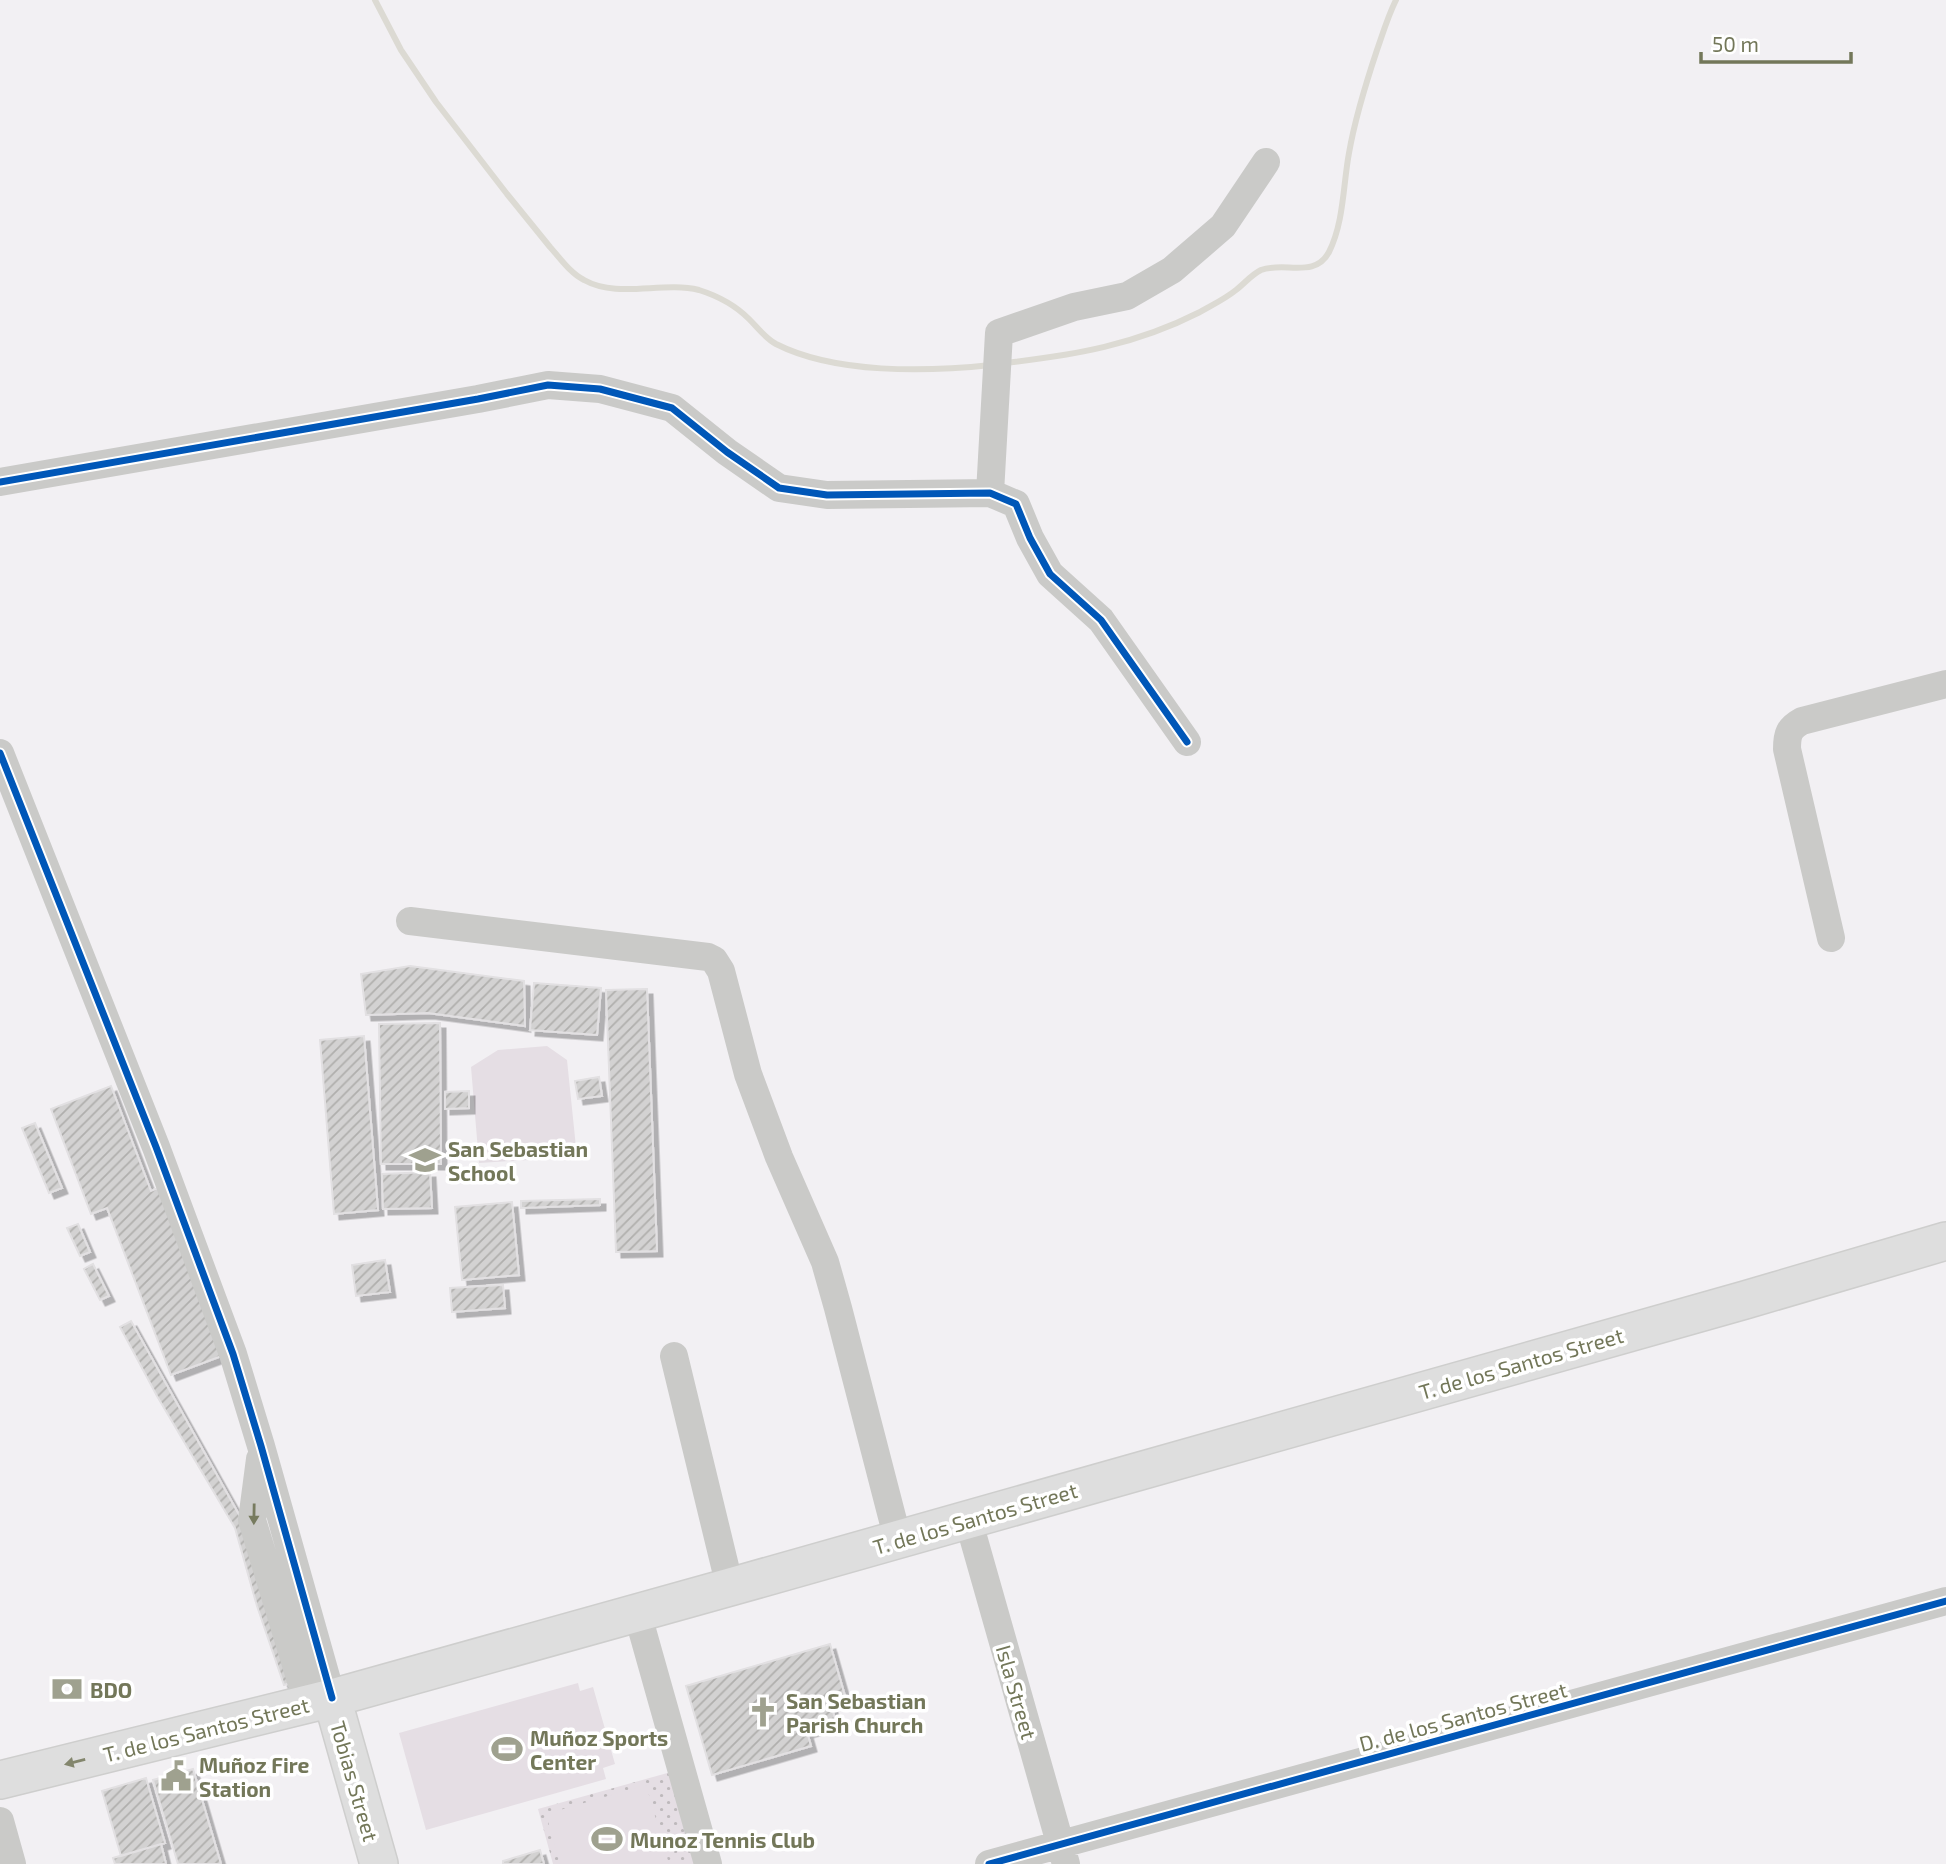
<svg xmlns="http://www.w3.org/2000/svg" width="1946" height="1864" viewBox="0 0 1946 1864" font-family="'Exo 2',sans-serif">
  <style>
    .park { fill: url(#park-dots) }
    .garden { fill: #e5dee4 }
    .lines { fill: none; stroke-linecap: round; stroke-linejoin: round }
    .stream { stroke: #dcdad3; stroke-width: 6 }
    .building { fill: url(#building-hatch); stroke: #e2e0e2; stroke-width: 2; filter: url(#shadow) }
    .major-casing { stroke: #cececd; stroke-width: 40 }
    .minor { stroke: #cacac8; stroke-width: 28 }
    .major { stroke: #dedede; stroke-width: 37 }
    .cycleway-casing { stroke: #fff; stroke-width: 11 }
    .cycleway { stroke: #0057b8; stroke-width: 7 }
    .oneway { fill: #777b5f }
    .oneway2 { fill: #83866d }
    .labels { text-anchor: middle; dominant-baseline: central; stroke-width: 7; stroke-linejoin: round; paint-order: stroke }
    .poi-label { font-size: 21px; font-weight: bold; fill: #737759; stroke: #fff; text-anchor: start }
    .street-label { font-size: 21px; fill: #737759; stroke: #fff }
  </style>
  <defs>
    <pattern id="park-dots" width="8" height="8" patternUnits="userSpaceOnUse" patternTransform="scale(1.75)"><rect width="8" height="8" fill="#e5dee4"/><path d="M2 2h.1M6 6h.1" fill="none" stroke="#beb9bc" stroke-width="1.8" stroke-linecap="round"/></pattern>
    <pattern id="building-hatch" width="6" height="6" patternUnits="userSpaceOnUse" patternTransform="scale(1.75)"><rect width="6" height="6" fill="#d3d2d2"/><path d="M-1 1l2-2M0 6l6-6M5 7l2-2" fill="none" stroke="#b0afad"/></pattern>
    <filter id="shadow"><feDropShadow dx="5.5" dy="5.5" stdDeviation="0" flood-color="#0004"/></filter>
  </defs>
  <rect width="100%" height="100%" fill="#f2f0f3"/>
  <!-- park -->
  <path class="park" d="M671,1772L697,1864H553L538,1809Z"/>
  <!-- garden -->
  <path class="garden" d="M547,1046L567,1060L577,1157L479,1163L471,1067L498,1050Z
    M578,1683L580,1691L593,1687L615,1764L603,1768L606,1779L426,1830L399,1733Z
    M646,1785L669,1864H560L546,1814Z"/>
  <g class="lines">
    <!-- stream -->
    <path class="stream" d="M375,0L401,50L436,102L507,194L550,247C560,258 570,273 584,280C618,299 662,281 699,290C718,296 735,305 749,319C758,328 765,338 776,344C835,374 926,372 991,365
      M1005,363C1075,355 1135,345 1200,312C1212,305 1225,299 1236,290C1245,283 1251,275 1261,270C1284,261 1315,279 1329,252C1344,222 1343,185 1349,153C1355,118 1366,83 1377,50C1383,33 1388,16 1396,0"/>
  </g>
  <!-- building -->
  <path class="building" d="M410,966L524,981L525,1026L428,1013L366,1015L361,974Z
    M534,983L601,988L597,1035L530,1030Z
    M647,989L657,1251L616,1252L606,990Z
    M440,1023L441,1164H381L379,1024Z
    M364,1036L378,1210L334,1214L320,1040Z
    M599,1077L602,1096L578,1099L575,1081Z
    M111,1086L151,1191L163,1186L227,1354L171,1375L107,1208L91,1214L51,1109Z
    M469,1091V1108L445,1109V1092Z
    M35,1123L62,1188L49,1193L22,1128Z
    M430,1172L432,1208L383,1209L382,1174Z
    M600,1199V1205L521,1208V1201Z
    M512,1202L519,1275L462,1280L455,1207Z
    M78,1224L90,1252L80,1256L67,1228Z
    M385,1260L390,1292L356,1296L352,1265Z
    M93,1264L109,1296L100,1300L84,1269Z
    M503,1285L505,1308L452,1312L450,1288Z
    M131,1321L247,1529L294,1682L284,1685L257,1606L235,1528L157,1396L120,1327Z
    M830,1644L845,1696L830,1700L836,1723L807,1732L811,1746L712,1775L686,1686Z
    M193,1769L221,1864H178L153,1780Z
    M146,1778L165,1843L121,1856L102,1791Z
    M161,1844L166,1864H115L113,1858Z
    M540,1850L544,1864H503V1861Z"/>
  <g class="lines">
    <!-- major casing -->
    <g class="major-casing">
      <path id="major" d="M332,1698L379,1864
        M0,1780L332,1698L730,1587L1745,1300L1946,1241"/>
    </g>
    <!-- minor -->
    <path class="minor" d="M0,482L478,399L548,385L600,389L672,408L727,452L779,488L827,495L990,493L1016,504L1030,538L1050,574L1101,620L1187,742
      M990,493L999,333L1074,307L1127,296L1172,270L1223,226L1266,162
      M0,753L156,1147L233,1354L261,1446L332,1698
      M410,921L708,957L714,960L721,971L748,1074L779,1157L825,1262L838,1308L898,1540
      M1831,938L1787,749C1787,734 1789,728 1802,721L1946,684
      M674,1356L730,1587
      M260,1459L252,1520L308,1704
      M968,1519L1066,1864
      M637,1612L708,1864
      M0,1821L12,1864
      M989,1864L1946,1601"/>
    <!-- major -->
    <use href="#major" class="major"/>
    <!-- cycleway casing -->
    <g class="cycleway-casing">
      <path id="cycleway" d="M0,482L478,399L548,385L600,389L672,408L727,452L779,488L827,495L990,493L1016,504L1030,538L1050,574L1101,620L1187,742
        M0,753L156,1147L233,1354L261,1446L332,1698
        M989,1864L1946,1601"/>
    </g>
    <!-- cycleway -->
    <use href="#cycleway" class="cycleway"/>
  </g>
  <!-- one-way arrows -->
  <defs><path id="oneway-solid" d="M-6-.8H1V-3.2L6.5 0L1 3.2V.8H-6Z" transform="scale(1.75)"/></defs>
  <use class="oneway" href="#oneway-solid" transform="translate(254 1514) rotate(91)"/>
  <use class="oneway2" href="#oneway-solid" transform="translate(75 1762) rotate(166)"/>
  <!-- icons -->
  <defs>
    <g id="school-bare" transform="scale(2.415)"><path d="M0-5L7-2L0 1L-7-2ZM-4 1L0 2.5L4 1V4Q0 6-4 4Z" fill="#9fa18f" stroke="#fff" stroke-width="2.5" paint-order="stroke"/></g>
    <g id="bank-bare" transform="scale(2.415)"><path d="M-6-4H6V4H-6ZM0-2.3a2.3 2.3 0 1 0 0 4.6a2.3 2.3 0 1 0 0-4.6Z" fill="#9fa18f" stroke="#fff" stroke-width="2.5" paint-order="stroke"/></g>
    <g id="church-bare" transform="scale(2.415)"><path d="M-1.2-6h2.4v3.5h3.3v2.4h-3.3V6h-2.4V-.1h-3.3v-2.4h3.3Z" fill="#9fa18f" stroke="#fff" stroke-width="2.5" paint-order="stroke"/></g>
    <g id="stadium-bare" transform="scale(2.415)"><path d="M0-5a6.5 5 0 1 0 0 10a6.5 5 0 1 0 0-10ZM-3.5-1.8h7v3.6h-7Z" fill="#9fa18f" stroke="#fff" stroke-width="2.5" paint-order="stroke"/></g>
    <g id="civic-bare" transform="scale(2.415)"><path d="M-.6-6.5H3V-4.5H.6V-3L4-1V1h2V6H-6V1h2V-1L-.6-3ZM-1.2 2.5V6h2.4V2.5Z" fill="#9fa18f" stroke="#fff" stroke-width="2.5" paint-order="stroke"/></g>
  </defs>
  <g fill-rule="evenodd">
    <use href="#school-bare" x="425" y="1160"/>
    <use href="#bank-bare" x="67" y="1689"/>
    <use href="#church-bare" x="763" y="1712"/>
    <use href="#stadium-bare" x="507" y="1749"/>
    <use href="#civic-bare" x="176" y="1776"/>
    <use href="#stadium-bare" x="607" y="1839"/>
  </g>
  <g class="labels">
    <!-- poi labels -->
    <g class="poi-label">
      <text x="448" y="1148">San Sebastian<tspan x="448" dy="24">School</tspan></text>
      <text x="90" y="1689">BDO</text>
      <text x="786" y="1700">San Sebastian<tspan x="786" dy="24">Parish Church</tspan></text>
      <text x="530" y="1737">Muñoz Sports<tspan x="530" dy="24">Center</tspan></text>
      <text x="199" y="1764">Muñoz Fire<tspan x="199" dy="24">Station</tspan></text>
      <text x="630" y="1839">Munoz Tennis Club</text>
    </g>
    <!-- street labels -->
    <g class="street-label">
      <text transform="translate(1521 1363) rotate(-16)">T. de los Santos Street</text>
      <text transform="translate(975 1518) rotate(-16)">T. de los Santos Street</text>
      <text transform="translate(1017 1692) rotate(74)">Isla Street</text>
      <text transform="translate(1463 1716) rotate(-15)">D. de los Santos Street</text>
      <text transform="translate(206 1729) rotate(-14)">T. de los Santos Street</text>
      <text transform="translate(355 1781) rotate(74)">Tobias Street</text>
    </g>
  </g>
  <!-- scale -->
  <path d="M1701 52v10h150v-10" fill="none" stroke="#737759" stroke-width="3.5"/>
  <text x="1712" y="52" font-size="21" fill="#737759" stroke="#ffffff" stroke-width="5" paint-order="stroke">50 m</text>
</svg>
